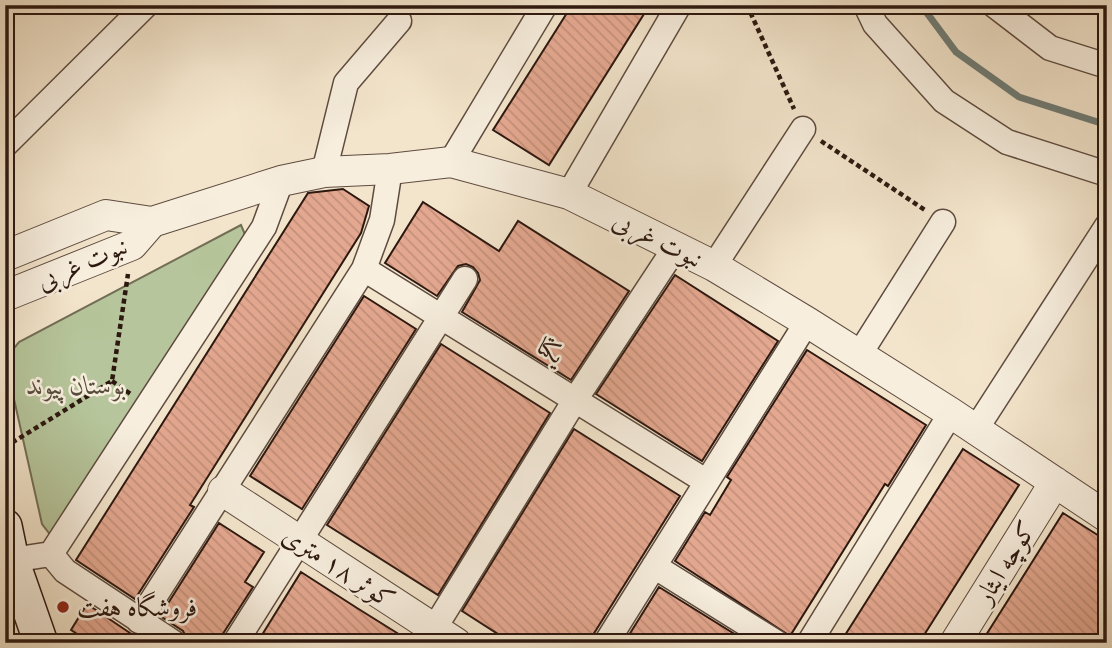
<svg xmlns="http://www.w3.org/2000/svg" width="1112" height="648" viewBox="0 0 1112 648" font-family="'IM FELL Great Primer',Amiri,serif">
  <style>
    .green { fill: #b6c59b; stroke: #726e56; stroke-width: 2 }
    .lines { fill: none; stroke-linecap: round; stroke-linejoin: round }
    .stream { stroke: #6f7c76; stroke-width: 7 }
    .building { fill: url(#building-back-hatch); stroke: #2d1810; stroke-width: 2 }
    .minor-casing { stroke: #5e4b3f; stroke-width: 27 }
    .tertiary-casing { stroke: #5e4b3f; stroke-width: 32 }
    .secondary-casing { stroke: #2d1810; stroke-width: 36 }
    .path { stroke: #2d1810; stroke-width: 4.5; stroke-dasharray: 5 3.5; stroke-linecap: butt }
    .minor { stroke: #f7eede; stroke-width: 24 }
    .tertiary { stroke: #f7eede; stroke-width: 30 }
    .secondary { stroke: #f7eede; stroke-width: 33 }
    .poi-dot { fill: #8f2418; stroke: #f7eede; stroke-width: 2.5 }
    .labels { text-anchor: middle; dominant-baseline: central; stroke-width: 5; stroke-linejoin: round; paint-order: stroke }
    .street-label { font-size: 26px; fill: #2d1810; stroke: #f7eede }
    .park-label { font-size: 26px; font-style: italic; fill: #564c3a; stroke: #f7eede }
    .poi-label { font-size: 26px; fill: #2d1810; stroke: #f7eede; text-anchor: start }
  </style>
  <defs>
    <pattern id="building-back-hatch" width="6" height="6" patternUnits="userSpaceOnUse" patternTransform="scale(1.75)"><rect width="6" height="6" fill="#e4a890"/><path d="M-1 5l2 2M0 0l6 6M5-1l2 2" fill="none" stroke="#c4907b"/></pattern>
  </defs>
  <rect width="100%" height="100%" fill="#f3e5cc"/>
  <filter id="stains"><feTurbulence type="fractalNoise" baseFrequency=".00286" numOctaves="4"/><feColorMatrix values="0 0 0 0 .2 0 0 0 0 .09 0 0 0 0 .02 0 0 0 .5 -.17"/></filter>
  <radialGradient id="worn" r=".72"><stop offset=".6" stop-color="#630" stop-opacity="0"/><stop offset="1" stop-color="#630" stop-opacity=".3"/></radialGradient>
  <!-- green -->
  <path class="green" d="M241,225L246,237L52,537L42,524L5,359L19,342Z"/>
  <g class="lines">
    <!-- stream -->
    <path class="stream" d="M921,5L956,52L1019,97L1107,125"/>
  </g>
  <!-- building -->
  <path class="building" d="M572,5H630L644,14L549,165L493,130Z
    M343,189L369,206L361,233L190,505L194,507L135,599L76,560L308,193Z
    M423,202L499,251L518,221L629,291L571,380L462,312L480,280L478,273L473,267L466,264L458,266L437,296L385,263Z
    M675,275L778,341L702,461L596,394Z
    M364,296L416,329L302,509L250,476Z
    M441,344L550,413L438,595L327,525Z
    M807,350L926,425L888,486L885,484L790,636L675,561L705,512L710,515L731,480L727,477Z
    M574,429L680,496L593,635L591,643H512L462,611Z
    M963,449L1019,485L981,545L919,643H840Z
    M1063,513L1107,541V643H981Z
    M219,523L264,552L245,582L253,587L217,643H189L183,631L160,616Z
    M301,572L357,608L413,643H257Z
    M659,587L749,643H624Z
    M87,604L130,633L147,643H91L71,630Z"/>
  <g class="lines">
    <!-- minor casing -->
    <g class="minor-casing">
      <path id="minor" d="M866,5L875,24L944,101L1007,142L1107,174
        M994,5L1050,48L1107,66
        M5,145L146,5
        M451,162L545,5
        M324,172L346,83L399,21
        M569,194L679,5
        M714,266L803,129
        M364,269L707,482
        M859,355L943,222
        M976,429L1107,226
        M51,554L65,571L174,643
        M12,560L51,554L264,227L281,181
        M654,566L777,643
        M139,621L364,269L382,220L390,169
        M434,629L575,400L675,248
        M235,643L465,279
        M606,643L807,322
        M809,643L951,413"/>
    </g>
    <!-- tertiary casing -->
    <g class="tertiary-casing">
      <path id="tertiary" d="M5,256L106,215L152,222L281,181L324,172L390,169L451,162L569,194L714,266L807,322L951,413L1107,517
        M5,296L132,245L152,222
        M223,491L456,643
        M955,643L1055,482"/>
    </g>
    <!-- secondary casing -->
    <g class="secondary-casing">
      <path id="secondary" d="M5,526L12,560L41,643"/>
    </g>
    <!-- path -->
    <path class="path" d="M747,5L794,109
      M821,141L925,210
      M112,381L132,395
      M5,447L112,381L128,274"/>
    <!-- minor -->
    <use href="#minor" class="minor"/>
    <!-- tertiary -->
    <use href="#tertiary" class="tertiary"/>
    <!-- secondary -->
    <use href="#secondary" class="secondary"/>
  </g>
  <!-- markers -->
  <circle class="poi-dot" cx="63" cy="607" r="7"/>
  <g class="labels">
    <!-- street labels -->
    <g class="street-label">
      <text transform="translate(658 239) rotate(26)">نبوت غربی</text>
      <text transform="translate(82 263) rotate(-24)">نبوت غربی</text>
      <text transform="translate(551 350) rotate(32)">یکتا</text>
      <text transform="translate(1005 562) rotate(-58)">کوچه ایثار</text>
      <text transform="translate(339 567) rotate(33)">کوثر ۱۸ متری</text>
    </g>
    <!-- park labels -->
    <g class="park-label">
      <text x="76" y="385">بوستان پیوند</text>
    </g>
    <!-- poi labels -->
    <g class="poi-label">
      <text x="77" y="607">فروشگاه هفت</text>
    </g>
  </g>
  <!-- margin -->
  <rect width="1112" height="648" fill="none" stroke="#f3e5cc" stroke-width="28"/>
  <rect x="7" y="7" width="1098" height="634" fill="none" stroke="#2d1810" stroke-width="3.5"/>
  <rect x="14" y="14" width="1084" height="620" fill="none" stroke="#2d1810" stroke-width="2"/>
  <rect width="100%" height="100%" filter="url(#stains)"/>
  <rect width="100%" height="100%" fill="url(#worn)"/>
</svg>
